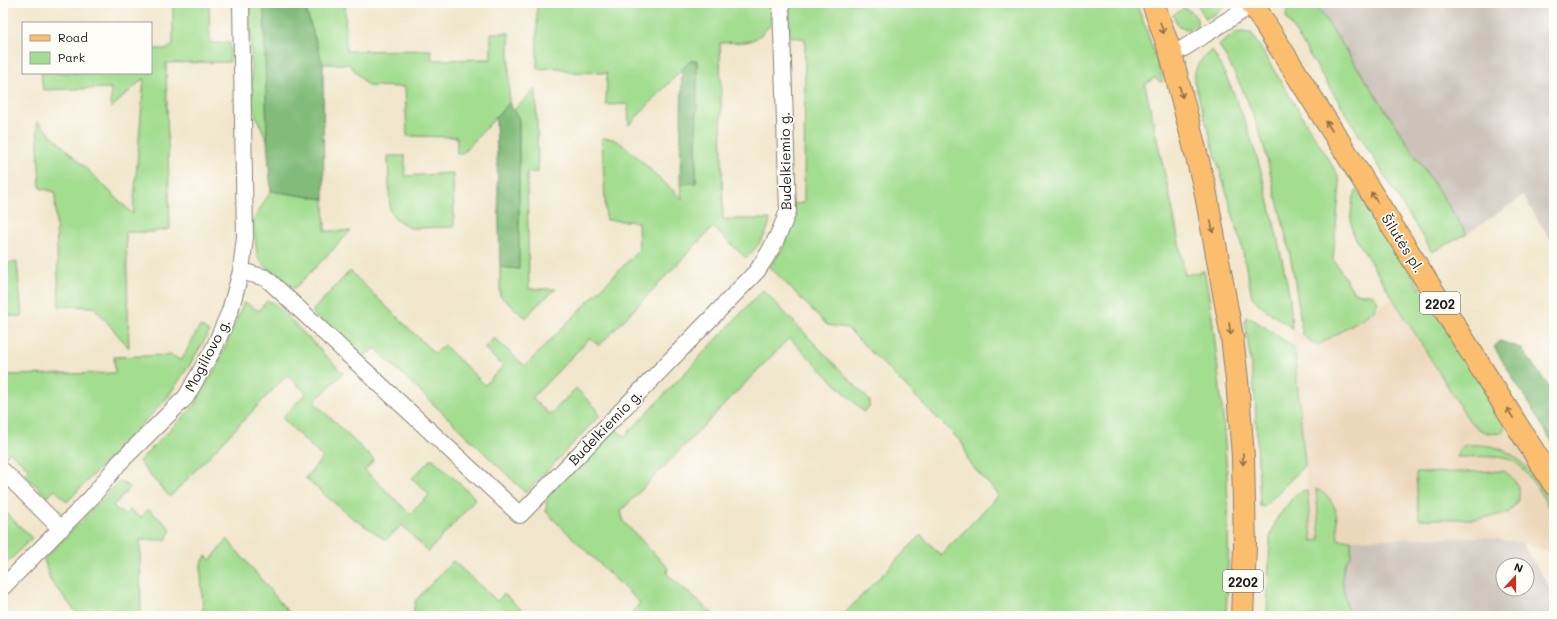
<svg xmlns="http://www.w3.org/2000/svg" width="1557" height="619" viewBox="0 0 1557 619" font-family="Mali,sans-serif">
  <style>
    .built { fill: #ecd7ba }
    .industrial { fill: #cbc2b8; fill-rule: evenodd }
    .green { fill: #a3dd90; stroke: #607c56 }
    .forest { fill: #82bc7a; stroke: #4f6c4b }
    .lines { fill: none; stroke-linecap: round; stroke-linejoin: round }
    .minor-casing { stroke: #868174; stroke-width: 18 }
    .primary-casing { stroke: #868174; stroke-width: 24 }
    .minor { stroke: #fff; stroke-width: 16 }
    .primary { stroke: #fbbd6e; stroke-width: 22 }
    .oneway { stroke: #8c6c45 }
    .labels { text-anchor: middle; dominant-baseline: central; stroke-width: 3.5; stroke-linejoin: round; paint-order: stroke }
    .shield { fill: #fdfcf7; stroke: #605f5e; stroke-width: 1 }
    .shield-label { font-size: 13px; font-weight: bold; fill: #1c1c1c }
    .street-label { font-size: 14px; fill: #1c1c1c; stroke: #fdfcf7 }
  </style>
  <rect width="100%" height="100%" fill="#fdfcf7"/>
  <filter id="ink" filterUnits="userSpaceOnUse"><feTurbulence type="fractalNoise" baseFrequency=".025" numOctaves="2"/><feDisplacementMap in="SourceGraphic" scale="8" xChannelSelector="R" yChannelSelector="G"/><feConvolveMatrix kernelMatrix="1 2 1 2 8 2 1 2 1" color-interpolation-filters="sRGB"/></filter>
  <filter id="wash" filterUnits="userSpaceOnUse"><feTurbulence type="fractalNoise" baseFrequency=".012" numOctaves="4" result="noise"/><feDisplacementMap in="SourceGraphic" scale="16" xChannelSelector="R" yChannelSelector="G"/><feGaussianBlur stdDeviation="0.9" result="paint"/><feColorMatrix in="noise" values="0 0 0 0 0 0 0 0 0 0 0 0 0 0 0 0 0 1.4 0 .05"/><feComposite in="paint" operator="in"/></filter>
  <g filter="url(#wash)">
    <rect width="100%" height="100%" fill="#f1e6cb"/>
    <!-- built -->
    <path class="built" d="M1392,298L1470,422L1506,421L1554,496V553L1522,543L1321,540L1312,541L1292,328L1312,342L1374,311L1377,307Z"/>
    <!-- industrial -->
    <path class="industrial" d="M1315,3H1554V245L1523,196L1467,234Z
      M1483,537L1522,543L1554,595V616H1328L1327,540ZM1503,565H1527V589H1503Z"/>
    <!-- green -->
    <path class="green" d="M173,3H209L210,43H230V62L166,63L170,229L153,232H126L129,348L94,307L59,306L55,192L40,188L37,121L133,214L144,78L111,108V88L43,90L41,73H151V49H167L173,45Z
      M250,3H349H345L346,51L431,50L432,60L491,59V33H509V103L462,154H457V137L407,136L405,87L368,86L349,64H323L304,4L264,5L267,140L252,107Z
      M537,3H771V24C752,47 746,41 720,43L723,219H770C768,235 757,247 746,258L713,227L599,346L590,338L532,398L550,415L576,388L597,409L599,416L526,493L375,348L360,359L313,314L314,309L350,271L435,354L444,345L485,385L503,366L484,348L494,338L525,366L639,250L638,222L606,220L602,138L613,139L625,146L682,199L680,184L696,183L697,61H690L629,125L628,104L606,105L607,73L570,72L559,68L537,69Z
      M788,3H1136L1147,31L1162,77V82H1160L1154,78L1145,85L1172,206L1185,275L1204,271C1212,307 1215,343 1219,379C1228,458 1231,537 1226,616H842L921,535L941,555L999,495L969,463L963,444L847,328L827,325L770,267L783,248L789,229L793,204L804,203L805,39L789,36Z
      M1199,3H1227L1218,12L1206,19L1198,5Z
      M1288,3H1315L1467,234L1432,252L1286,17Z
      M1184,8C1192,11 1200,18 1197,27L1187,29L1179,27L1173,15Z
      M1243,32L1251,33L1253,36L1338,175L1340,184L1333,259L1353,291L1359,294H1369L1374,295L1378,302L1374,311L1320,344C1312,345 1307,338 1302,334C1297,286 1288,239 1275,193C1270,174 1267,155 1261,136C1250,104 1236,74 1219,45L1235,33Z
      M1212,50C1253,121 1270,203 1287,283L1290,298L1292,328L1262,307L1252,297L1241,243L1194,81C1194,67 1201,58 1212,50Z
      M536,88L538,172L527,173L529,289H556L536,306L526,318L500,296V267L519,269V119L514,110Z
      M388,156H405V176L453,173L454,227L410,228L396,219L390,211Z
      M1357,190L1506,421L1503,431C1490,437 1480,431 1470,422L1353,234C1350,221 1350,201 1357,190Z
      M271,191L324,199L325,231H351L296,287L288,289L261,262L257,254L253,220Z
      M17,262L22,317L7,315L3,313V263Z
      M763,290L870,401L869,407L864,412L789,338L621,511L624,522L668,568L667,574L715,616H632L631,615L640,603L546,512L547,496L614,429L625,436Z
      M267,301L274,303L343,373L314,402L374,460L365,470L410,514L429,495L412,478L432,458L474,497V501L428,552L402,525L386,540L350,516L305,478L323,458L282,418L306,393L287,375L170,497L146,471L139,461L194,406L216,368L244,302L259,311L264,304Z
      M1246,317L1251,318L1294,347L1305,465L1264,507L1260,506L1255,396L1245,321Z
      M200,326L209,332L189,366L167,398L67,502L55,490L47,497L24,474L29,469L10,452L5,457L3,455V375L115,373L114,357L172,355L181,361Z
      M1465,445C1488,444 1506,447 1522,463C1525,467 1530,471 1532,475C1539,486 1544,496 1554,504V516C1546,503 1525,464 1511,460C1498,455 1471,457 1456,457L1460,449Z
      M1503,471C1512,475 1523,489 1518,500C1516,504 1511,509 1508,513L1478,519H1419L1416,473Z
      M119,482L125,484L130,488L113,506L124,515L130,510L141,518L148,509L171,529L166,540H140L141,616H79L50,580L44,559Z
      M1316,489C1340,501 1336,516 1338,540H1351V555C1334,575 1348,594 1347,616H1267L1270,537L1277,518L1295,495L1305,490L1307,491L1312,541L1320,540Z
      M3,510L32,538L3,567Z
      M227,539L292,616H206L203,612L201,574V564L206,556L211,560Z
      M453,561L497,601L504,594L528,616H413L415,601Z"/>
    <!-- forest -->
    <path class="forest" d="M304,4L323,64L324,199L271,191L267,140L264,5Z
      M690,61H697L696,183L680,184L682,69Z
      M509,103L519,119V269L500,267L496,118Z
      M1500,341L1521,348L1549,387L1554,391V445L1494,347Z"/>
  </g>
  <g filter="url(#ink)">
    <g class="lines">
      <!-- minor casing -->
      <g class="minor-casing">
        <path id="minor" d="M1171,54L1184,48L1253,4
          M241,271L266,278L520,515L757,271C771,251 780,234 788,211L781,3
          M3,471L61,529
          M3,587L91,498L119,463L186,397L214,348L230,311L241,271L245,237L241,3"/>
      </g>
      <!-- primary casing -->
      <g class="primary-casing">
        <path id="primary" d="M1153,3L1171,54L1205,189L1232,337L1237,380L1243,456L1245,547L1242,616
          M1252,3L1554,484"/>
      </g>
      <!-- minor -->
      <use href="#minor" class="minor"/>
      <!-- primary -->
      <use href="#primary" class="primary"/>
    </g>
    <!-- one-way arrows -->
    <defs><path id="oneway-shaft" d="M-6 0H5M1.5-3L5.5 0L1.5 3" fill="none" stroke-width="1.6" stroke-linecap="round" stroke-linejoin="round"/></defs>
    <g class="oneway">
      <use href="#oneway-shaft" transform="translate(1162 28) rotate(72)"/>
      <use href="#oneway-shaft" transform="translate(1181 92) rotate(75)"/>
      <use href="#oneway-shaft" transform="translate(1329 126) rotate(-122)"/>
      <use href="#oneway-shaft" transform="translate(1374 197) rotate(-122)"/>
      <use href="#oneway-shaft" transform="translate(1212 227) rotate(79)"/>
      <use href="#oneway-shaft" transform="translate(1230 329) rotate(81)"/>
      <use href="#oneway-shaft" transform="translate(1510 413) rotate(-122)"/>
      <use href="#oneway-shaft" transform="translate(1243 459) rotate(88)"/>
    </g>
  </g>
  <g class="labels">
    <!-- shield labels -->
    <g class="shield">
      <rect x="1420" y="292" width="40" height="22" rx="3"/>
      <rect x="1223" y="570" width="40" height="22" rx="3"/>
    </g>
    <g class="shield-label">
      <text x="1440" y="303">2202</text>
      <text x="1243" y="581">2202</text>
    </g>
    <!-- street labels -->
    <g class="street-label">
      <text transform="translate(785 161) rotate(-91)">Budelkiemio g.</text>
      <text transform="translate(1403 243) rotate(58)">Šilutės pl.</text>
      <text transform="translate(207 355) rotate(-62)">Mogiliovo g.</text>
      <text transform="translate(605 427) rotate(-46)">Budelkiemio g.</text>
    </g>
  </g>
  <!-- margin -->
  <rect width="1557" height="619" fill="none" stroke="#fdfcf7" stroke-width="16"/>
  <!-- legend -->
  <rect x="22" y="22" width="130" height="52" fill="#fdfcf7" stroke="#a3a29f"/>
  <rect x="30" y="35" width="20" height="6" fill="#fbbd6e" stroke="#a3a29f"/>
  <text x="58" y="42" font-size="12" fill="#1c1c1c">Road</text>
  <rect x="30" y="52" width="20" height="12" fill="#a3dd90" stroke="#a3a29f"/>
  <text x="58" y="62" font-size="12" fill="#1c1c1c">Park</text>
  <!-- north arrow -->
  <g transform="translate(1515 577) rotate(21)"><circle r="19" fill="#fdfcf7" stroke="#a3a29f"/>
  <path d="M0-3L7 15L0 10L-7 15Z" fill="#c8321e"/>
  <text y="-6" font-size="11" font-weight="bold" text-anchor="middle" fill="#1c1c1c">N</text>
  </g>
</svg>
